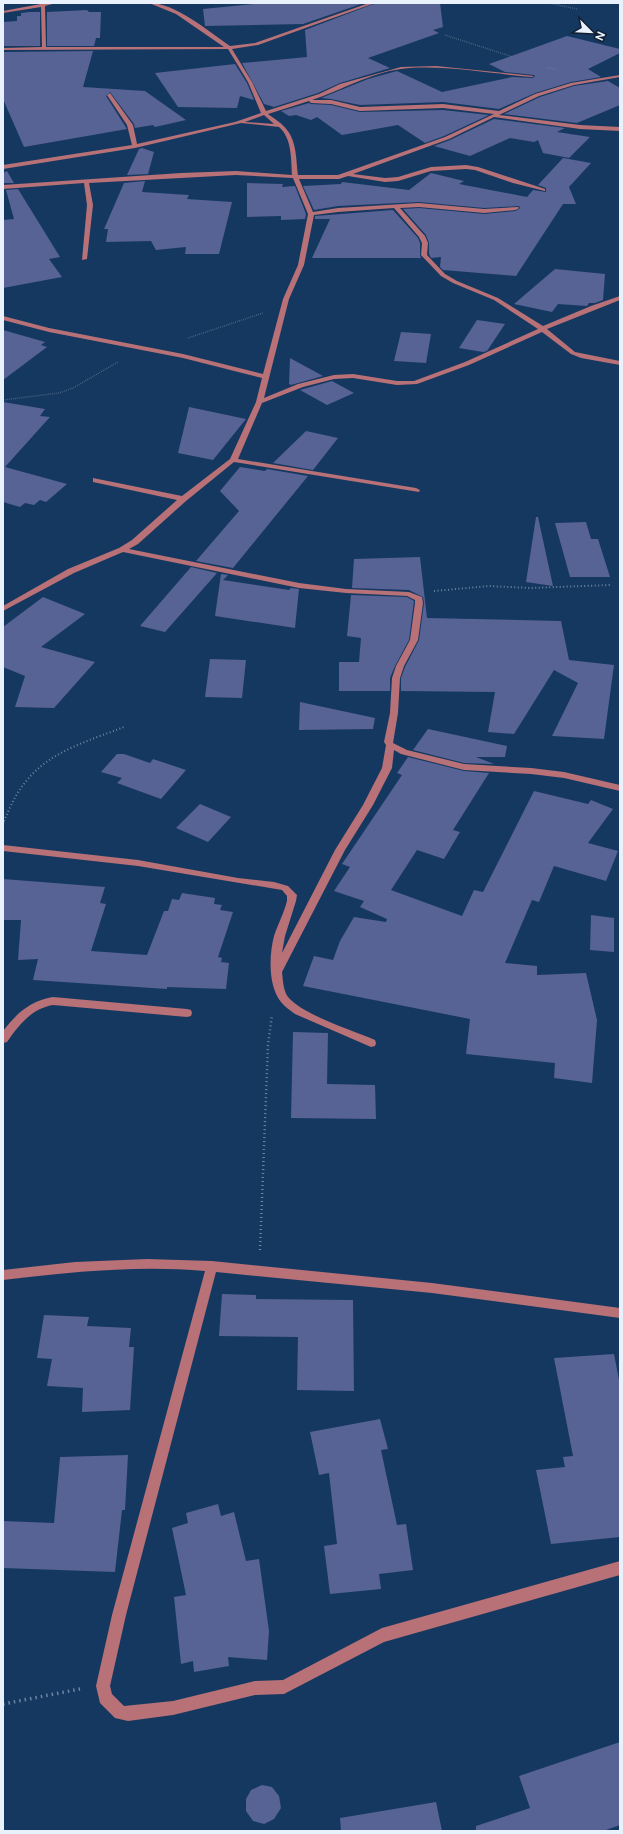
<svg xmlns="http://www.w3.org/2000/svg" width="623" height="1834" viewBox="0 0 623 1834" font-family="'Public Sans',sans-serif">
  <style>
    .building { fill: #576295 }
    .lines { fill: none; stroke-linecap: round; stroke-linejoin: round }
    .path-far3 { stroke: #6d85a1; stroke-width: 1.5; stroke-dasharray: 0.5 1.5; stroke-linecap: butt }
    .path-far2 { stroke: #6d85a1; stroke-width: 2; stroke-dasharray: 1 2.5; stroke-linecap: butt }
    .path-far1 { stroke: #6d85a1; stroke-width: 2.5; stroke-dasharray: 1 3; stroke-linecap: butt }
    .path { stroke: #6d85a1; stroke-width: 3.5; stroke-dasharray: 1.5 4; stroke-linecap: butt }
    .minor { fill: #b77177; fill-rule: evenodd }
  </style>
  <rect width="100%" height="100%" fill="#153860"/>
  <!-- building -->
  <path class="building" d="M264,3H364L303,24L205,26L203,9Z
    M376,3H440L443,27L433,30L439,33L368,58L390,68L340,83L318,93L274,107L264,104L242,63L307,57L305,30Z
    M87,10L89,12H101L100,38H96L94,46H47V12Z
    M29,12H40V46H3V22L17,21V16H21V13Z
    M567,36L620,49V53L588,69L601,77L571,82L535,93L499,109L443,102L360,105L331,99L321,98L368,79L397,71L442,92L512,77L533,78L535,76L534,75L505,72L489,64Z
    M93,51L83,87L145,91L186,120L155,127L153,125L135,128L134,124L110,92L106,96L127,129L24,147L3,99V52Z
    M235,64L247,83L254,100L240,96L237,108L178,107L155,73Z
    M608,81L620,88V105L577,123L504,114L540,97L574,86Z
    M309,103L311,104L331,105L360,112L443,110L489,115L444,136L425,143L398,125L342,135L317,117L311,120L296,115L289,116L281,111Z
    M494,119L565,128L557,132L590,137L569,158L543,153L538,140L534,142L510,138L470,156L434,146L450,140Z
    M142,148L154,152L148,174L127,175L139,149Z
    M563,158L591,163L569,187L576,204H563L516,276L443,270L440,267L441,257L431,258L429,254V243L426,235L403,209L419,208L484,214L516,211L520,208L519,206L484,208L419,202L338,206L314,210L303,186L341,184L342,182L409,190L431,173L464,181L459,184L527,197L533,190L546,192V188L538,185Z
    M7,171L14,183H4L3,173Z
    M145,181L142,192L189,195L187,199L232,202L219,254H185L186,247L156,250L151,241L106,242L108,229H104L124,183Z
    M247,183L283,184L282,187L295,186L306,214L305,219L281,220V216L247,217Z
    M18,189L60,257L49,259L62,277L3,288V220L14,219L6,190Z
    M393,210L418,238L420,243V255L421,258H312L330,219H315V216Z
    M555,269L605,274L603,300L595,303H589L587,306L558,304L552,312L514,304Z
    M477,320L505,324L487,351L483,352L459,348Z
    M3,330L45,342L41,345L47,347L3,380Z
    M401,332L431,334L426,363L394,361Z
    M290,358L323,376L291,385L289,384Z
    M332,381L354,393L327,405L300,390Z
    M3,402L45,409L40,416L50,417L5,467L67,484L46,502L40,500L34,505L25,503L20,507L3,502Z
    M189,407L246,419L213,460L178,453Z
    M306,431L338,438L313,470L273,463Z
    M240,467L265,471L267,469L308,476L233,568L196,561L239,511L220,491Z
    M536,517H538L553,586L526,582Z
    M586,522L591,539H598L610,577H570L555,523Z
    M420,557L427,618L561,621L569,660L614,665L604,739L552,736L578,683L554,670L514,734L488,732L495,692L401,691V678L405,667L419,640L424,603L423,597L409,590L352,588L354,559Z
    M191,567L217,573L165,632L140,626Z
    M221,574L228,575L223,580L289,590L291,588L299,589L295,628L215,616Z
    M351,595L407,597L414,601L409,640L395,666L390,678V691H339V662H359L361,638L347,636Z
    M43,597L85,614L41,647L95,662L54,708L15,707L25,676L3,667V627Z
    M210,659L246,660L242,698L205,697Z
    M300,702L375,718L373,729L299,730Z
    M428,729L507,746L505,757H476L494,764L464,763L413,750Z
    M117,754H124L150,763L153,759L186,770L161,799L117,783L122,778L101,772Z
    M408,757L464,771L489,773L453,830L460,832L444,859L417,850L391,890L462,916L474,890L483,892L534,791L588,804L591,800L613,809L588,843L618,851L606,881L554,866L539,902L532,900L505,963L537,966V975L586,973L597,1020L592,1083L554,1078L555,1063L466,1054L470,1019L303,986L314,956L333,960L340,941L354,917L386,922L387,919L360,907L364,901L334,891L350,867L342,864L402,775L397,773Z
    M200,804L231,817L208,842L176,828Z
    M3,879L105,887L100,903L106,904L91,951L147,955L164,911H168L172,899L179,900L182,893L215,898L214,904L222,905L220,910L233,912L218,957L222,958L221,962L229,963L226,989L167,987V989L33,980L38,959L18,960L21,920H3Z
    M591,915L614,918V952L590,950Z
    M293,1032L328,1033L327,1084L375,1085L376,1119L291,1118Z
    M222,1294L256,1295V1299L353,1300L354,1391L297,1390L298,1337L219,1336Z
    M44,1315L89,1317L87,1326L131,1328L129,1347H134L130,1410L82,1412L83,1388L47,1386L52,1359L37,1358Z
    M614,1354L620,1385V1537L551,1544L536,1470L565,1467L563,1457L573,1456L554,1358Z
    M380,1419L388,1449L381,1450L397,1525L406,1524L413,1570L379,1574L381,1589L330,1594L324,1546L337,1544L329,1473L319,1475L310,1432Z
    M128,1455L125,1510H122L115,1572L3,1568V1521L54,1523L60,1457Z
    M218,1504L221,1516L234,1512L246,1561L259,1559L269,1631L267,1660L228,1657L229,1666L194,1672L193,1661L181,1664L174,1597L186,1595L172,1528L188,1523L186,1513Z
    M620,1742V1825L603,1831H476V1826L530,1808L519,1776Z
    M262,1785L272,1787L279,1796L281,1808L274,1819L264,1824L253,1821L246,1811V1799L251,1790Z
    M436,1802L442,1831H341L340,1818Z"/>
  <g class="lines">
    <!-- path-far3 -->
    <path class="path-far3" d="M549,3L577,9
      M445,35L513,57
      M546,67L557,70
      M188,338L263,313
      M3,400L59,393L73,388L118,362"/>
    <!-- path-far2 -->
    <path class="path-far2" d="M434,591L489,586L530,588L610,585
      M4,821C10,807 17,791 28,779C51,751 91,740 124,727"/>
    <!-- path-far1 -->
    <path class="path-far1" d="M3,823L4,820
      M260,1250L268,1045L272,1015"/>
    <!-- path -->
    <path class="path" d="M3,1704L80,1689"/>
    <!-- minor -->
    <path class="minor" d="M46,3H56L45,6L46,47H224L176,14L149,3C176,3 208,31 230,46L255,43L369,3H375L258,45L232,49L252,82L266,111L319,94L340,84L401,67L436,66L534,76L532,77C491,74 442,64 401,69C370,73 342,90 312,100H331L360,107L443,104L499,111L535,94L571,83L620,75V77L574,85L539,96L499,115L580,125L620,127V131L580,129L494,117L449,139L353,174L385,178L398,177L431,167L466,165L478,167L545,189V191L513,183L475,170L466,169L431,171L398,181L385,182L348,176L339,179H299L313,212L338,208L419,203L484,209L518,207L519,208L516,210L484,213L419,207L400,208L425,236L428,243L427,255L445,274L457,281L498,298L543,326L591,306L620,296V300L547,329L575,352L620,361V365L581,358L571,354L542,332L469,365L417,384L397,385L353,378L334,379L303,387L262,403L238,459L416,488L420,490L419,492L234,462L186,501L138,544L129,549L299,583L346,589L409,592L422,597L423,603L418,640L404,666L400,678L398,713L393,743L407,750L464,764L531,768L564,772L620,785V791L564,778L531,774L464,770L401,754L394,750L392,768L373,805L345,850L282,972C283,980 283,990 288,997C303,1015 352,1030 375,1040L376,1043L375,1046L371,1047L295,1014C290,1010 285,1007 281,1002C268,986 269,955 274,936C278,924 284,913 287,901V896L282,890L138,866L3,851V845L138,860L238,878L274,882L288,886L297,895L296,901L285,936L282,953L335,850L363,805L382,768L386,745L384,742L390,713L392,678L396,666L410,640L415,603V600L407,596L346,593L299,588L123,552L74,573L3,611V606L68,569L119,548L132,540L177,500L93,482V478L182,496L230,459L256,402L262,378L183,358L49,332L3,320V316L49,328L183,354L263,374L283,299L298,265L308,214L293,178L236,175L89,183L93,205L87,259L82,260L87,205L84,183L3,189V185L181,173L236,171L292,175C291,159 292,138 279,127L241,123L135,148L3,169V165L132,145L127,125L107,95L110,93L133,125L137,144L235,122L261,113L248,82L228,49L3,50V48L42,47L41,7L3,13V11ZM309,101L311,103L331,104L360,111L443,108L494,114L445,137L338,175H298C296,161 297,142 287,130C283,124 275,119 268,114ZM264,115L274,124L245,122ZM394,208L419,237L422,243L421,255L441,276L453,283L494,300L538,329L465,362L414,381H397L353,374L334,375L298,384L264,398L289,299L304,265L314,215L338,212Z
      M53,997L187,1009L191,1010L192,1013L191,1016L187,1017L53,1005C31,1009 19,1025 7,1042L3,1043V1031C17,1013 30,1001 53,997Z
      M147,1259L212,1261L432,1283L620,1308V1318L432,1293L216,1272L126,1615L110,1686L112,1694L124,1706L173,1701L255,1681L283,1680L382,1628L620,1561V1575L384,1642L284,1694L255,1695L173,1715L128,1721L115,1718L100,1703L96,1686L112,1615L205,1271C138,1265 69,1272 3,1280V1270L75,1262Z"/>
  </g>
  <!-- border -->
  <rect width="623" height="1834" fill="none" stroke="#e9f1fc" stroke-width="8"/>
  <!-- north arrow -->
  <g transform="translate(591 32) rotate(114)" stroke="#111f32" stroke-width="3" paint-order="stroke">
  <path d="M0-3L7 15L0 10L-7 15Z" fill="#e9f1fc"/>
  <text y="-6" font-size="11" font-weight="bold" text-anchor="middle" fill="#e9f1fc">N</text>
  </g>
</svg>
